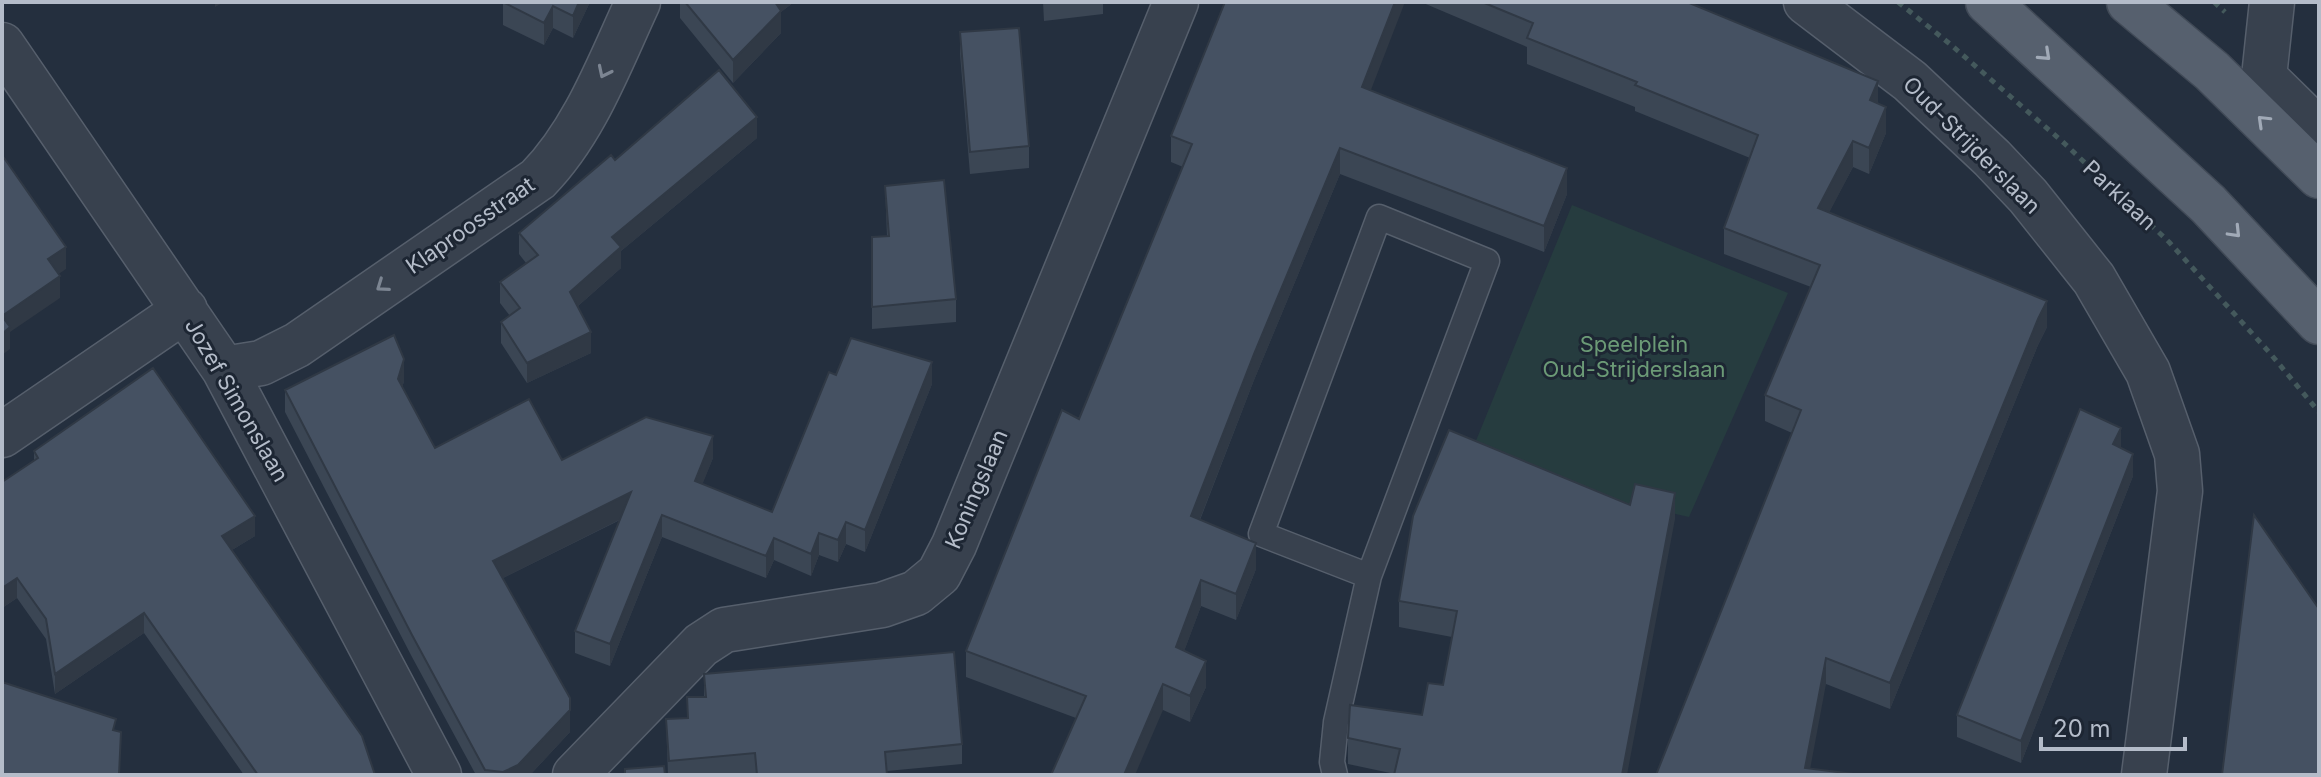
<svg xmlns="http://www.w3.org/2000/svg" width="2321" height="777" viewBox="0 0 2321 777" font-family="Inter,sans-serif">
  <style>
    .green { fill: #263c3f }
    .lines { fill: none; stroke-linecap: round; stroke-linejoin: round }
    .lane-casing { stroke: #565f6c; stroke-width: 27 }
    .street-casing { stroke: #565f6c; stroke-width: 47 }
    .primary-casing { stroke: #414a57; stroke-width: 47 }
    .path { stroke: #44595c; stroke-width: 5; stroke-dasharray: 6 6; stroke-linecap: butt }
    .lane { stroke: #38414e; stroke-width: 24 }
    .street { stroke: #38414e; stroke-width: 44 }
    .primary { stroke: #56606e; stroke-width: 44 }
    .wall { fill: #3b4654 }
    .shaded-wall { fill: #303945 }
    .building { fill: #455162; stroke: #303945; stroke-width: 2 }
    .oneway { stroke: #a1aab7 }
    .oneway2 { stroke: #7c8592 }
    .labels { text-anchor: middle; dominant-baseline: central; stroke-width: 6; stroke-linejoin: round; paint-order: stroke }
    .street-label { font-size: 22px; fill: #b4bcc9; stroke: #1d2633 }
    .park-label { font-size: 22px; fill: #6b9a76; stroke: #1d2633 }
  </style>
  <rect width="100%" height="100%" fill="#242f3e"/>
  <!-- green -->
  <path class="green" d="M1572,205L1788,293L1689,517L1627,503L1621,518L1471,453Z"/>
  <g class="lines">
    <!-- lane casing -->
    <g class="lane-casing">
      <path id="lane" d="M1335,775L1332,762L1336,722L1369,576L1487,261L1379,217L1261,534L1369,576"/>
    </g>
    <!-- street casing -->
    <g class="street-casing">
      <path id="street" d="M1806,2L1910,81L1992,158L2028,196L2094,279L2148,372L2177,454L2180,491L2144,775
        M2272,2L2264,77L2319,131
        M2,45L224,369L439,775
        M224,369L261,363L297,345L538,179C585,131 610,62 638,2
        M2,435L185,310
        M575,775L701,645L724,630L882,605L916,593L939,574L954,545L1176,2"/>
    </g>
    <!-- primary casing -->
    <g class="primary-casing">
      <path id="primary" d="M1988,2L2208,204L2319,322
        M2129,2L2212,71L2319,176"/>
    </g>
    <!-- path -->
    <path class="path" d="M1898,2L1950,44L2064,143L2169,242L2269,352L2319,412
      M2214,2L2225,12"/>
    <!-- lane -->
    <use href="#lane" class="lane"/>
    <!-- street -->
    <use href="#street" class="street"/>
    <!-- primary -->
    <use href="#primary" class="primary"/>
  </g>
  <!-- wall -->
  <path class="wall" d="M503,2H590L573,38L553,28L544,45L503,25Z
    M680,2H794L781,12V33L733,83L680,18Z
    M1043,2H1103V14L1044,21Z
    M1421,2H1687L1878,103L1886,133L1869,174L1853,167L1829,212L2047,327L2038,345L1890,709L1826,684L1656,775L1792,433L1765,421V395L1811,287L1724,254V228L1750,158L1635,111V107L1527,64V47Z
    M960,32L1029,146V168L970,174L960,54Z
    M1370,91L1567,194L1544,252L1340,174L1254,380L1200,520L1256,569L1236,620L1201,606L1184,651L1206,687L1190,722L1163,710L1076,718L966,677V651L1079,419L1183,167L1171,162V136Z
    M757,138L621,251V268L578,306L591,353L527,383L501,343V322L510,316L500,303V282L526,263L519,254V233L615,160Z
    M885,186L956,299V322L872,329V237L887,236Z
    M836,375L932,384L865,552L846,544L838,562L819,555L811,576L774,560L766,578L662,537L610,666L575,653V631L620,520L503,578L570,732L530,775H476L412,657L285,412V390L404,381L402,388L435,448L562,460L713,458L702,484L772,512Z
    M2121,448L2133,476L2021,763L1957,737V715Z
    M34,451L255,536L232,550L375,775H244L144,633L55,694L46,639L17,598L2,608L34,461Z
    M1630,505L1675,519L1395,774L1348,764V738L1422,715L1443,685L1452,637L1399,627V601Z
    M704,674L962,744V764L887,771V775H755V773L730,775H668L666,719L687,718V697H704Z"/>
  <!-- shaded-wall -->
  <path class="shaded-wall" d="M215,2H224L215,7Z
    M579,2H590L573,38V16Z
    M772,2H794L781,12V33L733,83V60Z
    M1395,2H1405L1362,113V87Z
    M553,6V28L544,45V23Z
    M1878,81V107L1870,100Z
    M1886,107V133L1869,174V148Z
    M757,117V138L621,251V268L570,313V292L612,237Z
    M1853,141V167L1818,234V208Z
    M1340,148V174L1254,380L1191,542V516L1254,354Z
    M1567,168V194L1544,252V226Z
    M66,247V269L48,281V259Z
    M60,276V298L10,332V349L2,355V316Z
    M2047,301V327L2038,345L1890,709V683L2038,319Z
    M591,332V353L527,383V363Z
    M404,359V381L398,401V379Z
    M932,362V384L865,552V530Z
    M2121,428V450L2113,444Z
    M713,436V458L695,503V481Z
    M2133,454V476L2021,763V741Z
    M631,492V514L493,583V561Z
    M1675,493V519L1627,775H1622Z
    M662,515V537L610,666V644Z
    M255,516V536L222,556V536Z
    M846,522V544L838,562V540Z
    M819,533V555L811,576V554Z
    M774,538V560L766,578V556Z
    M1256,543V569L1236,620V594Z
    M17,578V598L2,608V588Z
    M1201,580V606L1176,673V647Z
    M144,613V633L55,694V674Z
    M1826,658V684L1809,775L1805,768Z
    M1206,661V687L1190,722V696Z
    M1163,684V710L1135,775H1124Z
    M570,710V732L530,775H503V772Z"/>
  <!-- building -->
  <path class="building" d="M503,2H579L573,16L553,6L544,23Z
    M685,2H775L781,11L733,60Z
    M1225,2H1395L1362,87L1567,168L1544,226L1340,148L1254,354L1191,516L1256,543L1236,594L1201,580L1176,647L1206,661L1190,696L1163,684L1124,775H1051L1086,696L966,651L1062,410L1079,419L1192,144L1171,136Z
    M1482,2H1687L1878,81L1870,100L1886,107L1869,148L1853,141L1818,208L2047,301L2038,319L1890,683L1826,658L1805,768L1853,774V775H1656L1801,410L1765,395L1820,265L1724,228L1758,135L1635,85L1637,82L1527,38L1533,23Z
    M1019,28L1029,146L970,152L960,32Z
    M719,70L757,117L612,237L621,247L570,292L591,332L527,363L501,322L520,308L500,282L538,255L519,233L611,155L615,160Z
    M2,155L66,247L48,259L60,276L2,316L10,327L2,334Z
    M944,180L956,299L872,307V237L889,236L885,186Z
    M394,335L404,359L398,379L435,448L529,399L562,460L646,417L713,436L695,481L772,512L829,372L836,375L851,338L932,362L865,530L846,522L838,540L819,533L811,554L774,538L766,556L662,515L610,644L575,631L631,492L493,561L570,698V710L518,765L503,772L485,770L412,635L285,390Z
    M153,368L255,516L222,536L362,736L375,775H258L144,613L55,674L46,619L17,578L2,588V482L38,458L34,451Z
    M2080,409L2121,428L2113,444L2133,454L2021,741L1957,715Z
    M1449,430L1630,505L1635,484L1675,493L1622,775H1394L1400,749L1348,738L1350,705L1422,715L1428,683L1443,685L1457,611L1399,601L1413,516Z
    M2254,515L2319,609V775H2222Z
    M954,652L962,744L885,752L887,775H757L755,753L669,761L666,719L688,718L687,697H706L704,674Z
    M2,682L116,719L113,730L121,732L119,775H2Z
    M664,766L665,775H625V769Z"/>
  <!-- one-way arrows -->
  <defs><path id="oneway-chevron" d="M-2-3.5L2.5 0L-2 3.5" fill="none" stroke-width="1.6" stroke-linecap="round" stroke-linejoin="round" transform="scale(2)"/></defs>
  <g class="oneway">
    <use href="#oneway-chevron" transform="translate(2045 55) rotate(43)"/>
    <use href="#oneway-chevron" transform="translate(2263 121) rotate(-136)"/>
    <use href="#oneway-chevron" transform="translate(2235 232) rotate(46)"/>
  </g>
  <g class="oneway2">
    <use href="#oneway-chevron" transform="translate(604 72) rotate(116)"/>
    <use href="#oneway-chevron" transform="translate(382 286) rotate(145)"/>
  </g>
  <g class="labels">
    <!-- street labels -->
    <g class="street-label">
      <text transform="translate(1972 145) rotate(45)">Oud-Strijderslaan</text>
      <text transform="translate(2120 195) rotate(43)">Parklaan</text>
      <text transform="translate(470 225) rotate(-35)">Klaproosstraat</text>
      <text transform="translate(237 400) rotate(60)">Jozef Simonslaan</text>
      <text transform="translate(976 489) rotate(-67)">Koningslaan</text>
    </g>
    <!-- park labels -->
    <g class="park-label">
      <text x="1634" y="344">Speelplein<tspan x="1634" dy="25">Oud-Strijderslaan</tspan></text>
    </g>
  </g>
  <!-- border -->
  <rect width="2321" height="777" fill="none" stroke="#b4bcc9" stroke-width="8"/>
  <!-- scale -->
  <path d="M2041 737v12h144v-12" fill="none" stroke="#b4bcc9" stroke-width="4"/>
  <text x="2053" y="737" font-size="24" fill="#b4bcc9" stroke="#1d2633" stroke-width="6" paint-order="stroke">20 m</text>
</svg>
